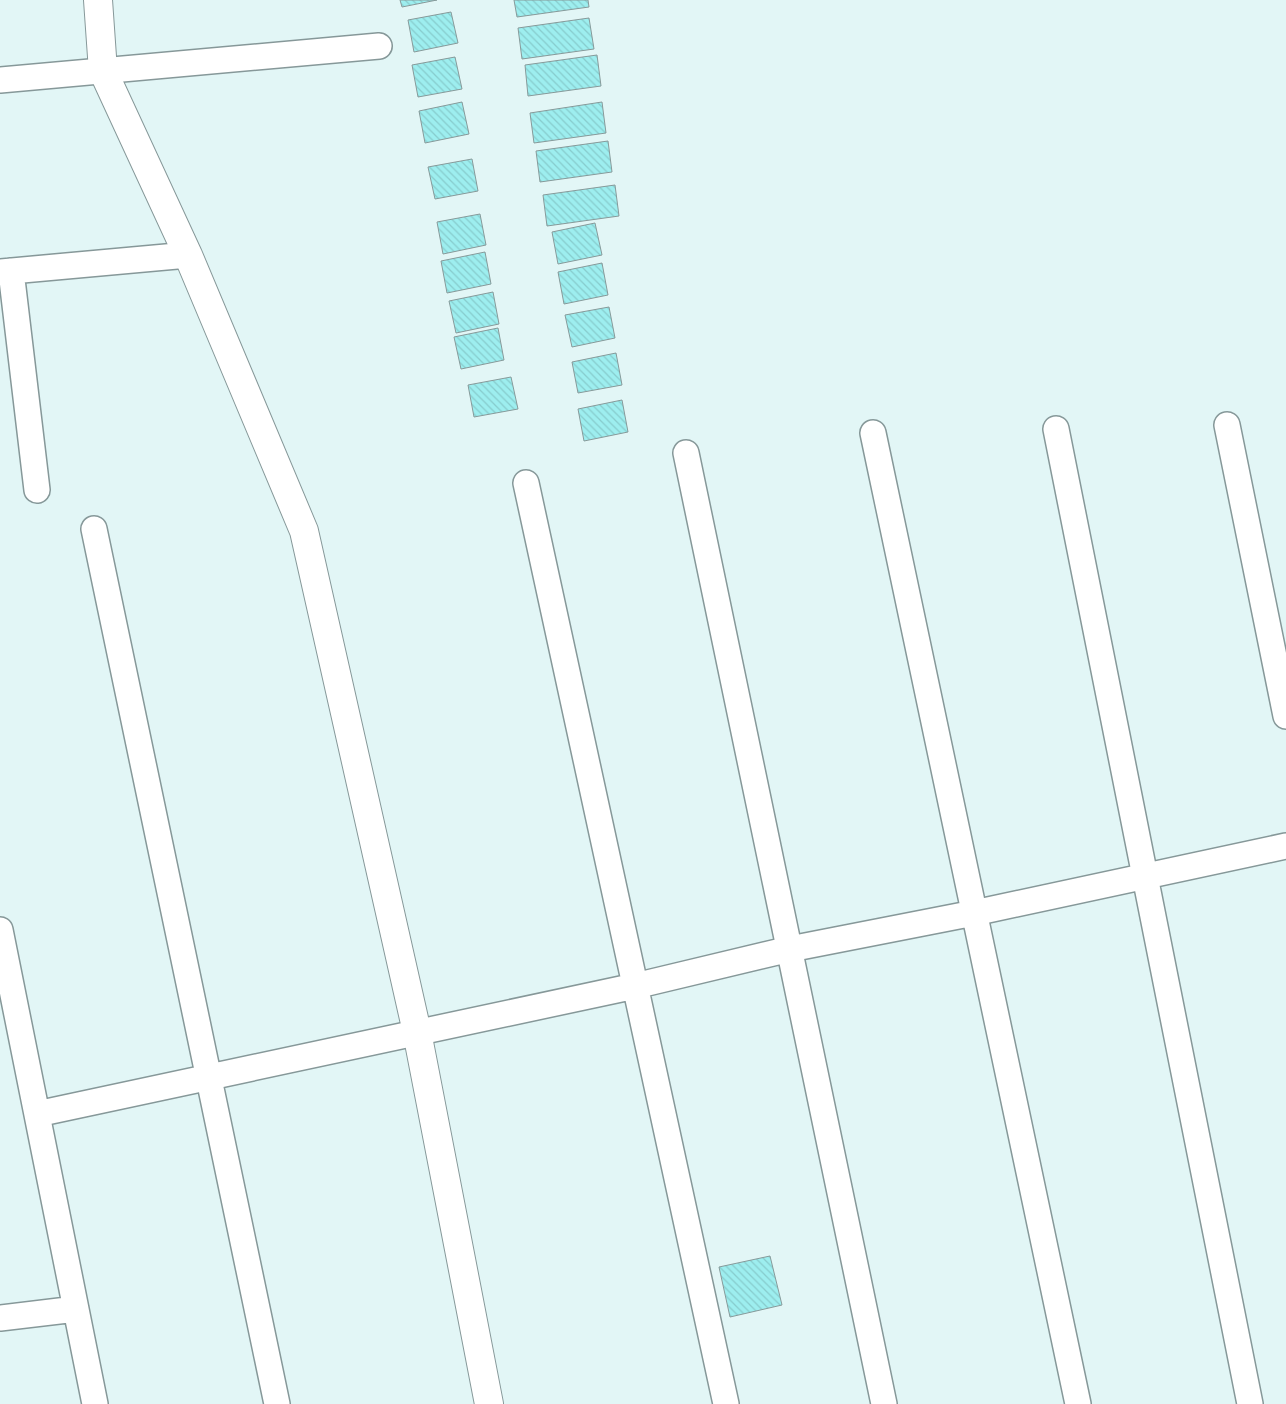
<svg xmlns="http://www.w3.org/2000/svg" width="1286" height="1404" viewBox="0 0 1286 1404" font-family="'Archivo Narrow',sans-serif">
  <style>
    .building { fill: url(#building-back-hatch); stroke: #879a9a }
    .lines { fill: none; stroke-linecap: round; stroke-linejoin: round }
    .street-casing { stroke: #869899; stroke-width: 28 }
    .secondary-casing { stroke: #869899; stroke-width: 30 }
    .street { stroke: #fff; stroke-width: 25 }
    .secondary { stroke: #fff; stroke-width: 28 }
  </style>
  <defs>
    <pattern id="building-back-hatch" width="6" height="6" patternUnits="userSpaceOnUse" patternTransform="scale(1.25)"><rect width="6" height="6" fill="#9deeef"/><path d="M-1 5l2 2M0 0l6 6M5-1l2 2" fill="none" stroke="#87cccd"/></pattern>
  </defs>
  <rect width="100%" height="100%" fill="#e2f6f6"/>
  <!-- building -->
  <path class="building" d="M400,0H437L402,7Z
    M514,0H588L589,7L517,17Z
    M451,12L458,43L414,52L408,20Z
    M589,18L594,49L522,59L518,28Z
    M597,55L601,86L528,96L525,65Z
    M455,57L462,89L418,97L412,65Z
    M462,102L469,134L425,143L419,111Z
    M602,102L606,133L534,143L530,113Z
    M608,141L612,172L540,182L536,151Z
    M472,159L478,191L435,199L428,167Z
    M615,185L619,216L547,226L543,195Z
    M480,214L486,245L443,254L437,222Z
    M595,223L602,255L558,264L552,232Z
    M485,252L491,284L447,293L441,261Z
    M602,263L608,295L564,304L558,272Z
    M493,292L499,324L456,333L449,301Z
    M609,307L615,338L572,347L565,315Z
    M498,328L504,360L461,369L454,337Z
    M616,353L622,385L578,393L572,362Z
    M511,377L518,409L474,417L468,385Z
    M622,400L628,432L584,441L578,409Z
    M770,1256L782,1305L730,1317L719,1267Z"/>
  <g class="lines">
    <!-- street casing -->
    <g class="street-casing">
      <path id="street" d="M0,80L379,46
        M11,271L37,490
        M0,272L188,255
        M1227,425L1286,716
        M1056,429L1250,1404
        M873,433L1078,1404
        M686,453L884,1404
        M526,483L726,1404
        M94,529L277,1404
        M0,930L95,1404
        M37,1114L635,986L790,949L974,913L1286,846
        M0,1318L76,1309"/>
    </g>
    <!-- secondary casing -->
    <g class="secondary-casing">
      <path id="secondary" d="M98,0L103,71L188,255L304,531L417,1032L489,1404"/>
    </g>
    <!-- street -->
    <use href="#street" class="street"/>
    <!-- secondary -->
    <use href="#secondary" class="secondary"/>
  </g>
</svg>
